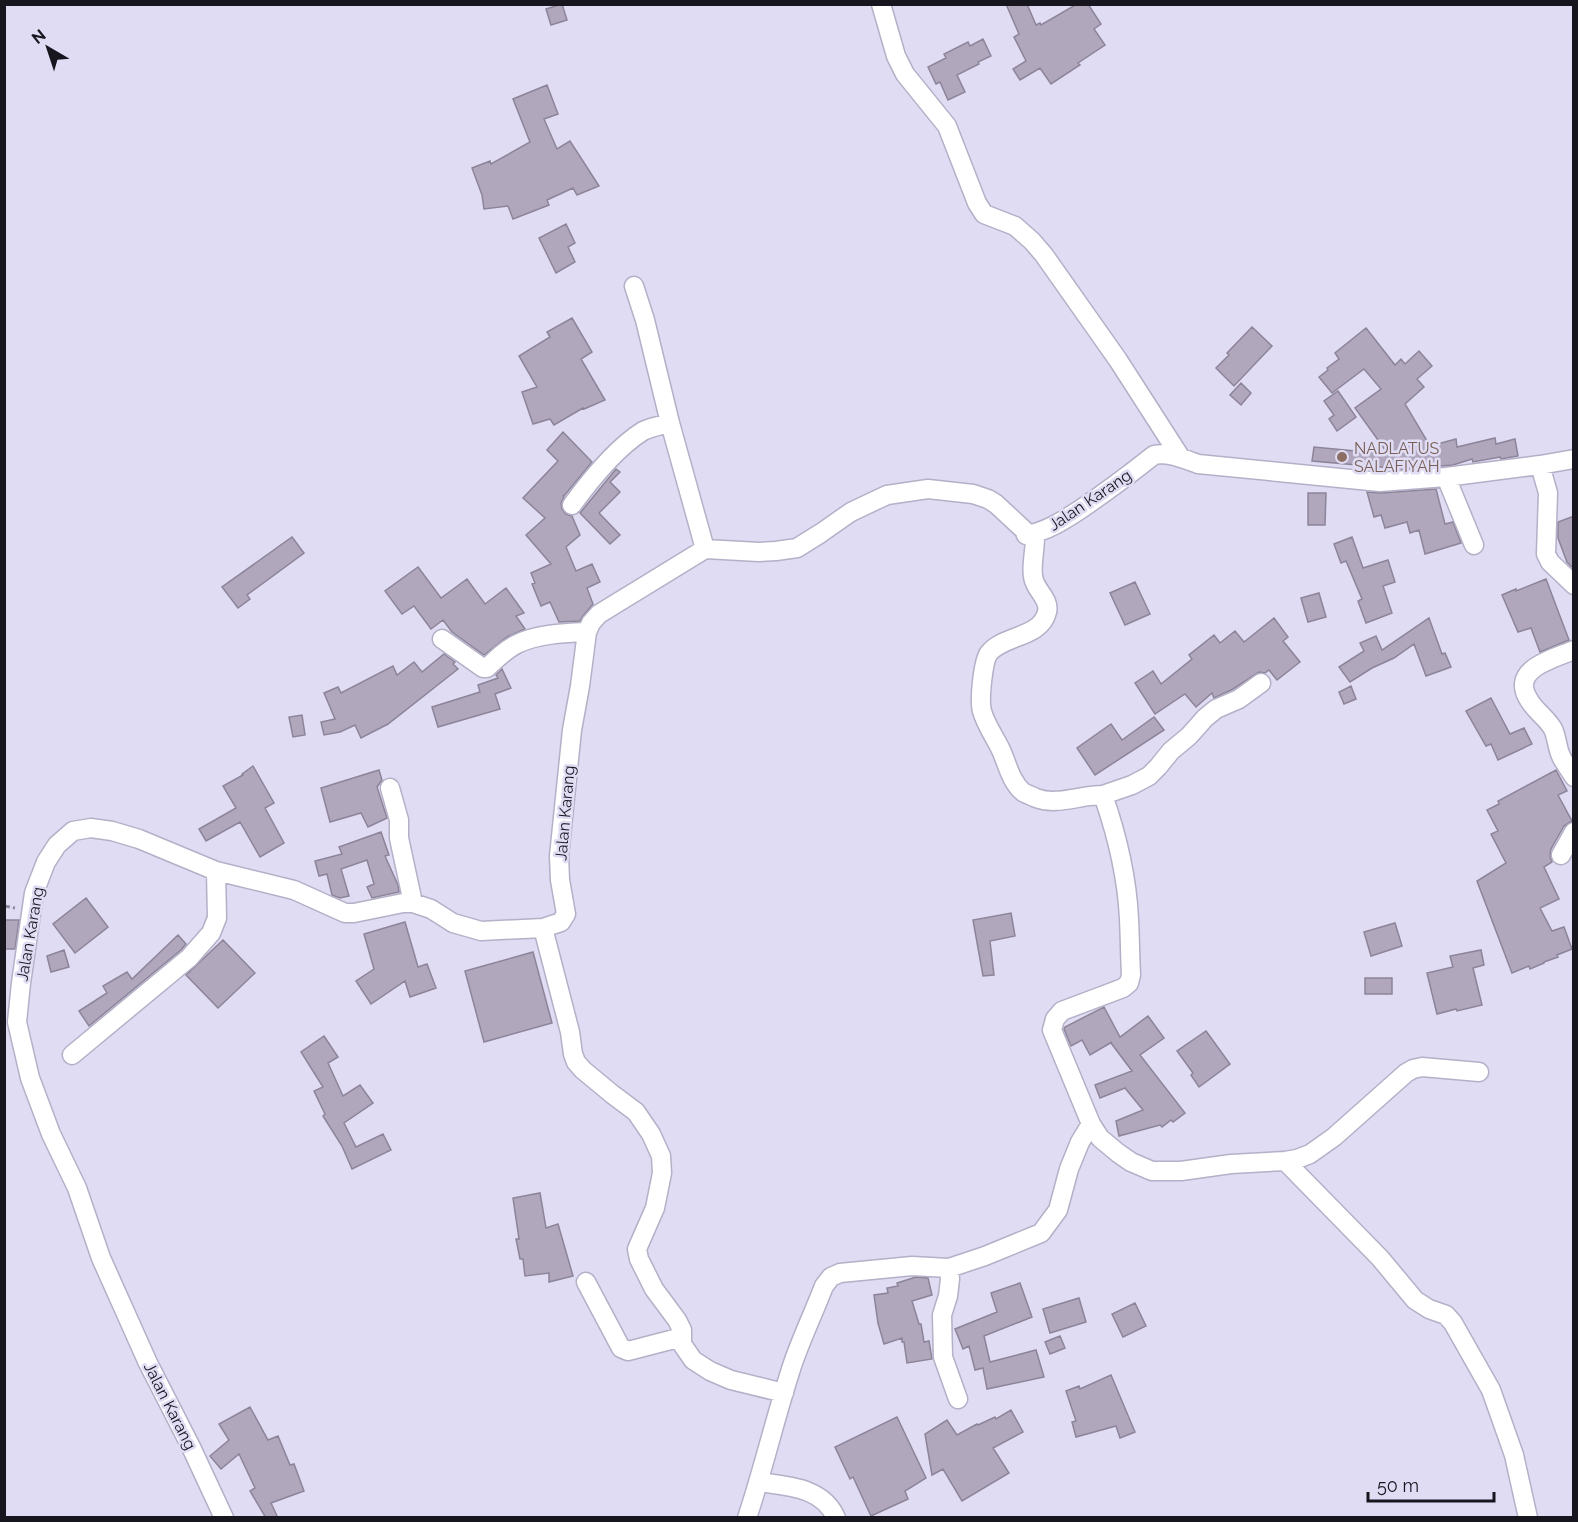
<svg xmlns="http://www.w3.org/2000/svg" width="1578" height="1522" viewBox="0 0 1578 1522" font-family="Raleway,sans-serif">
  <style>
    .building { fill: #b0a7bd; stroke: #8d8499; stroke-width: 1.5 }
    .lines { fill: none; stroke-linecap: round; stroke-linejoin: round }
    .minor-casing { stroke: #b3b0c7; stroke-width: 21 }
    .path { stroke: #8d8b9c; stroke-width: 3; stroke-dasharray: 6 3; stroke-linecap: butt }
    .minor { stroke: #fff; stroke-width: 18 }
    .education-dot { fill: #8d6e63; stroke: #dfdcf4; stroke-width: 2 }
    .labels { text-anchor: middle; dominant-baseline: central; stroke-width: 5; stroke-linejoin: round; paint-order: stroke }
    .education-label { font-size: 16px; fill: #785e54; stroke: #dfdcf4; text-anchor: start }
    .street-label { font-size: 16px; fill: #17161e; stroke: #dfdcf4 }
  </style>
  <rect width="100%" height="100%" fill="#dfdcf4"/>
  <!-- building -->
  <path class="building" d="M562,4L567,20L551,25L546,9Z
    M1006,4H1027L1036,25L1040,23L1041,25L1077,4H1088L1101,24L1094,29L1105,45L1078,63L1080,65L1051,84L1040,68L1020,80L1013,69L1026,61L1014,37L1019,34Z
    M983,39L991,56L978,62L979,64L957,75L965,92L948,100L940,82L936,84L928,67L946,58L944,54L968,42L970,46Z
    M547,85L558,114L544,119L557,149L570,141L599,186L577,195L573,188L547,200L549,205L513,219L508,206L484,209L482,195L472,168L490,161L491,164L530,142L513,99Z
    M566,224L575,243L568,247L575,262L556,273L539,238Z
    M572,318L592,352L581,359L605,400L584,409L583,408L554,425L550,419L533,424L522,392L537,387L519,356L550,337L547,332Z
    M1252,327L1272,346L1234,386L1216,368L1229,355L1227,353Z
    M1366,328L1395,365L1401,359L1405,364L1419,351L1432,366L1417,379L1424,387L1405,404L1430,446L1456,439L1457,447L1495,438L1496,444L1515,439L1518,456L1501,459L1500,457L1473,462L1472,459L1453,465L1403,469L1312,461L1314,447L1388,454L1355,408L1381,389L1364,369L1332,393L1319,377L1328,370L1327,368L1339,359L1335,353Z
    M1241,383L1251,393L1241,405L1230,395Z
    M1338,391L1356,417L1337,431L1329,419L1334,415L1324,401Z
    M563,432L592,462L564,496L563,495L564,497L561,503L562,509L566,514L572,516L580,535L566,547L576,571L592,564L600,582L587,588L593,604L583,616L580,621L559,622L550,602L541,606L532,584L535,583L531,573L551,564L526,535L545,518L523,498L558,461L547,450Z
    M616,469L620,472L610,482L620,492L599,513L620,535L610,544L580,513Z
    M1436,489L1445,524L1453,522L1461,543L1425,554L1419,530L1410,533L1407,522L1385,528L1381,515L1374,517L1367,492L1381,493Z
    M1308,493H1326L1325,525H1308Z
    M1574,516V569L1567,562L1558,538V522Z
    M292,537L304,553L247,595L250,599L238,608L222,587Z
    M1352,537L1363,568L1388,560L1395,582L1383,586L1392,613L1366,623L1358,601L1362,599L1346,561L1341,563L1334,544Z
    M418,567L441,598L467,579L485,604L506,588L524,613L516,616L525,629L507,637L484,655L452,632L443,620L431,629L414,606L402,614L385,591Z
    M1546,579L1569,640L1540,652L1531,628L1518,632L1502,595L1516,589V591Z
    M1135,582L1150,614L1125,625L1110,593Z
    M1319,593L1326,617L1308,622L1301,598Z
    M1274,618L1288,637L1283,641L1300,662L1277,680L1269,670L1265,673L1259,672L1233,689L1214,698L1212,693L1196,707L1185,694L1155,714L1135,683L1153,671L1161,684L1192,659L1189,655L1214,635L1220,643L1235,631L1244,642Z
    M1429,618L1442,654L1445,653L1451,667L1426,676L1414,644L1394,658L1372,668L1350,682L1339,667L1364,651L1360,643L1376,636L1382,650Z
    M444,654L455,662L453,664L458,669L388,724L361,738L355,725L340,732L324,735L321,722L335,719L324,693L338,687L341,693L393,666L397,675L414,662L422,672Z
    M502,669L511,688L495,694L500,709L438,727L432,707L480,692L478,685L498,678L496,675Z
    M1351,686L1356,699L1344,704L1339,692Z
    M1491,698L1510,734L1524,728L1532,744L1498,760L1491,744L1486,746L1466,711Z
    M302,715L305,735L293,737L289,717Z
    M1154,717L1164,730L1095,775L1077,748L1111,724L1122,740Z
    M253,766L274,803L265,808L284,843L260,857L240,822L206,841L199,829L236,808L223,786L243,775L242,774Z
    M379,770L382,780L377,787L387,818L368,827L361,813L330,822L321,788Z
    M1556,770L1567,791L1558,795L1572,821L1564,826L1551,849L1550,856L1552,862L1544,867L1559,899L1540,908L1552,931L1564,927L1572,949L1557,955L1558,957L1544,962V963L1530,969L1529,966L1512,973L1477,881L1506,863L1491,834L1498,831L1487,810L1499,804L1498,801Z
    M381,832L389,855L385,856L398,885L399,892L372,898L367,887L374,884L367,860L341,869L349,896L340,898L332,895L327,874L319,876L315,861L342,854L339,847Z
    M86,898L108,927L75,953L53,924Z
    M1011,913L1015,936L990,941L994,975L983,976L973,920Z
    M4,920H19L15,949H4Z
    M405,922L418,967L427,964L436,988L410,997L405,981L371,1004L356,981L374,969L364,934Z
    M1395,923L1402,946L1371,956L1364,932Z
    M178,935L186,944L181,950L89,1026L79,1011L107,993L103,986L127,972L132,979Z
    M223,940L255,973L218,1008L186,975Z
    M64,950L69,967L51,972L47,956Z
    M1481,950L1484,965L1473,968L1482,1005L1457,1011L1456,1009L1437,1014L1427,973L1453,967L1450,956Z
    M533,952L552,1023L484,1042L465,971Z
    M1365,978H1392V994H1365Z
    M1104,1007L1120,1037L1148,1016L1164,1038L1140,1055L1185,1113L1173,1122L1171,1120L1162,1127L1160,1125L1119,1136L1116,1121L1143,1110L1125,1088L1100,1098L1095,1085L1132,1071L1111,1043L1112,1042L1090,1055L1082,1040L1071,1046L1064,1029L1065,1027Z
    M1206,1031L1230,1064L1199,1087L1191,1075L1193,1073L1177,1051Z
    M324,1036L338,1057L328,1063L343,1096L360,1085L373,1103L344,1123L356,1147L383,1134L391,1150L352,1169L342,1146L323,1116L325,1114L314,1091L323,1087L301,1052Z
    M540,1193L546,1228L558,1224L573,1276L549,1282V1273L525,1276L523,1259H520L516,1239H519L513,1198Z
    M916,1277L928,1278L932,1295L912,1301L919,1324H921L924,1342L929,1341L932,1359L907,1363L904,1342H902V1338L884,1344L878,1323L874,1295L888,1293L887,1288L898,1286L897,1283Z
    M1020,1283L1032,1317L984,1336L990,1362L1036,1350L1044,1377L987,1389L983,1368L975,1370L969,1346L963,1349L955,1329L997,1312L991,1293Z
    M1079,1298L1086,1322L1050,1333L1043,1309Z
    M1135,1303L1146,1326L1123,1337L1112,1314Z
    M1060,1336L1065,1348L1050,1354L1045,1342Z
    M1111,1375L1135,1432L1120,1438L1116,1426L1076,1437L1072,1422L1076,1421L1066,1391L1079,1386L1080,1389Z
    M250,1407L268,1440L278,1436L290,1465L294,1464L304,1491L271,1503L278,1518H266L250,1491L255,1488L239,1454L221,1469L210,1456L229,1440L219,1424Z
    M1011,1410L1023,1432L993,1448L1009,1473L962,1501L943,1469L932,1475L925,1434L947,1420L957,1435L977,1424L978,1425L995,1417L996,1419Z
    M897,1417L926,1478L905,1491L908,1499L871,1516L853,1477L850,1479L835,1447Z"/>
  <g class="lines">
    <!-- minor casing -->
    <g class="minor-casing">
      <path id="minor" d="M881,4L896,56L905,74L947,126L977,203L984,214L1015,226L1032,241L1044,255L1118,360L1181,458
        M634,286L645,320L670,423L705,549
        M1540,465L1548,493L1546,554L1550,562L1574,585
        M1446,477L1474,545
        M572,505C591,479 616,448 643,431C651,427 662,425 670,423
        M1035,534C1036,548 1029,571 1035,583C1039,593 1050,601 1047,612C1041,638 1003,635 989,653C983,661 979,700 982,711C985,723 994,736 1000,748C1007,762 1010,781 1023,792C1026,794 1032,796 1036,798C1056,806 1080,795 1103,795C1117,835 1127,876 1129,919C1130,938 1130,956 1131,975L1129,983L1123,988L1062,1011L1055,1019L1052,1030L1091,1124L1100,1138L1118,1153L1131,1162L1152,1171H1181L1231,1164L1285,1161L1297,1159L1310,1154L1334,1137L1406,1073L1413,1069L1422,1067L1479,1072
        M442,639L483,668H487C496,659 505,650 517,644C537,634 564,633 587,632
        M1574,650C1553,659 1509,669 1529,700C1535,711 1547,718 1553,729C1557,737 1557,748 1561,756C1564,763 1570,770 1574,777
        M390,788L399,820V838L413,903
        M1103,795L1132,785L1149,776L1158,767L1171,751L1189,736L1205,718L1216,709L1239,699L1261,683
        M1561,855L1574,832
        M543,928L570,1032L573,1054L576,1062L583,1070L612,1094L636,1112L651,1134L661,1156L662,1173L655,1208L637,1249L639,1259L654,1289L677,1320L682,1330V1344L693,1360L710,1371L731,1380L784,1393
        M72,1055L189,958L211,933L217,918L216,871
        M1285,1161L1380,1258L1415,1300L1429,1309L1446,1315L1453,1323L1491,1390L1514,1455L1528,1518
        M949,1268L950,1279L948,1296L942,1315L943,1357L958,1399
        M586,1282L621,1348L628,1351L632,1350L682,1337
        M759,1482C787,1486 823,1487 836,1518
        M224,1518L191,1447L148,1363L101,1258L77,1188L51,1134L30,1078L17,1022L21,983L34,893L46,862L57,845L73,831L91,828L112,831L139,839L216,871L294,890L345,913H354L403,903H413L431,909L453,923L481,931L543,928L561,922L566,914L560,880L559,856L572,730L580,686L587,632L591,623L599,614L705,549L759,552L776,551L797,548L821,533L851,512L887,495L928,489L973,494L988,499L996,504L1024,530L1026,535C1046,532 1064,520 1081,509C1106,492 1130,474 1154,455C1168,452 1184,459 1198,464L1380,482L1446,477L1540,465L1574,459
        M747,1518C764,1467 776,1414 793,1363C802,1337 814,1312 824,1286L831,1277L840,1273L912,1266L949,1268L985,1256L1041,1233L1058,1210L1069,1169L1080,1142L1091,1124"/>
    </g>
    <!-- path -->
    <path class="path" d="M4,906L15,908"/>
    <!-- minor -->
    <use href="#minor" class="minor"/>
  </g>
  <!-- markers -->
  <circle class="education-dot" cx="1342" cy="457" r="6"/>
  <g class="labels">
    <!-- education labels -->
    <g class="education-label">
      <text x="1354" y="448">NADLATUS<tspan x="1354" dy="18">SALAFIYAH</tspan></text>
    </g>
    <!-- street labels -->
    <g class="street-label">
      <text transform="translate(1090 500) rotate(-34)">Jalan Karang</text>
      <text transform="translate(565 813) rotate(-85)">Jalan Karang</text>
      <text transform="translate(30 934) rotate(-80)">Jalan Karang</text>
      <text transform="translate(170 1406) rotate(63)">Jalan Karang</text>
    </g>
  </g>
  <!-- border -->
  <rect width="1578" height="1522" fill="none" stroke="#17161e" stroke-width="12"/>
  <!-- north arrow -->
  <g transform="translate(48 48) rotate(321)" stroke="#dfdcf4" stroke-width="4.5" paint-order="stroke">
  <path d="M0-4.5L10 22L0 15L-10 22Z" fill="#17161e"/>
  <text y="-9" font-size="16" font-weight="bold" text-anchor="middle" fill="#17161e">N</text>
  </g>
  <!-- scale -->
  <path d="M1368 1492v9h126v-9" fill="none" stroke="#17161e" stroke-width="3"/>
  <text x="1377" y="1492" font-size="18" fill="#17161e" stroke="#dfdcf4" stroke-width="4.5" paint-order="stroke">50 m</text>
</svg>
